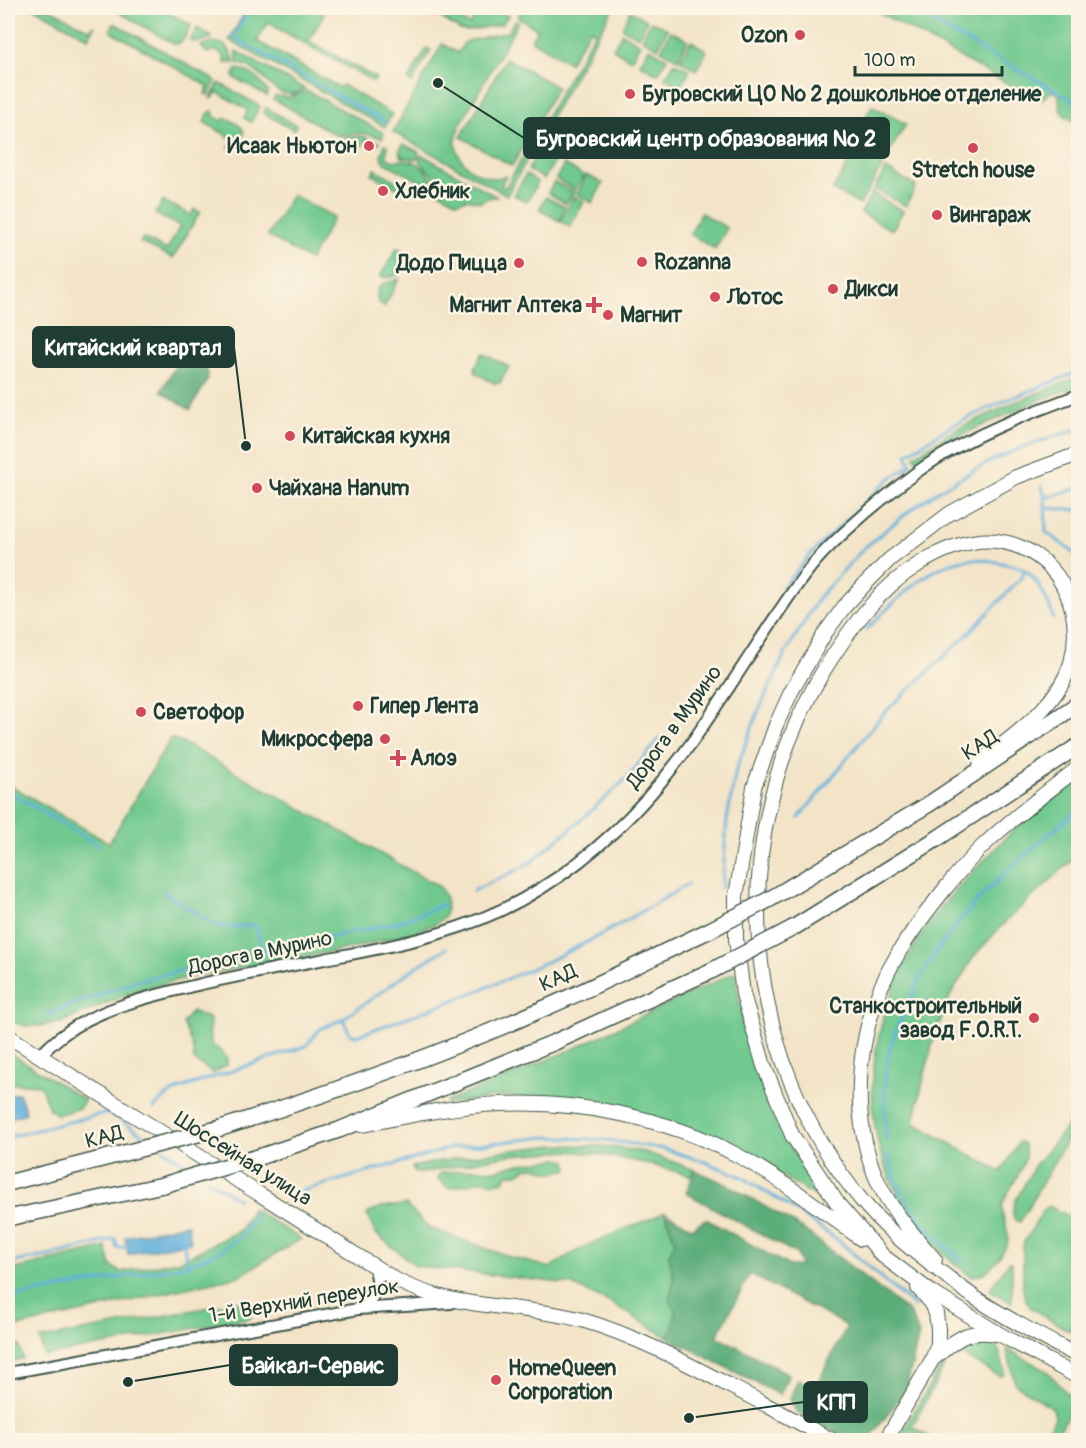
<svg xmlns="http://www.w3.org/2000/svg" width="1086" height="1448" viewBox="0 0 1086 1448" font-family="Pangolin,sans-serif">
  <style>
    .green { fill: #71c98f; stroke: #488362; stroke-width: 1.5 }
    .forest { fill: #5cad7a; stroke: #3e7557; stroke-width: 1.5 }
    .water { fill: #62b0dc; stroke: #407688; stroke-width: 1.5 }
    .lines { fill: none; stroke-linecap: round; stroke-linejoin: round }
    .stream { stroke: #62b0dc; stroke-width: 3 }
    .minor-casing { stroke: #3f564a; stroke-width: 14 }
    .major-casing { stroke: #3f564a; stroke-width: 16 }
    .highway-casing { stroke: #3f564a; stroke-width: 18 }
    .minor { stroke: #fff; stroke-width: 10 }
    .major { stroke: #fff; stroke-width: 14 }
    .highway { stroke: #fff; stroke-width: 15 }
    .highway-bridge-casing { stroke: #3f564a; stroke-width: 18; stroke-linecap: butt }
    .highway-bridge { stroke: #fff; stroke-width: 15 }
    .poi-dot { fill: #d1495b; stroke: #fcf5e5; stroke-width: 2 }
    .labels { text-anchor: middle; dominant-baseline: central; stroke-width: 5; stroke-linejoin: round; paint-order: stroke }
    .poi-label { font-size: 21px; font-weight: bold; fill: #1f3d34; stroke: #fcf5e5; text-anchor: start }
    .street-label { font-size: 21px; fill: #1f3d34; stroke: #fcf5e5 }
    .leader { fill: none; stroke: #1f3d34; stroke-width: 2 }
    .callout-dot { fill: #1f3d34; stroke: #fcf5e5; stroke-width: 2 }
    .callout { fill: #1f3d34; stroke: #1f3d34; stroke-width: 2 }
    .callout-label { font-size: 22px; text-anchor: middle; font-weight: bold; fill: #fff }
  </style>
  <rect width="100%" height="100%" fill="#fcf5e5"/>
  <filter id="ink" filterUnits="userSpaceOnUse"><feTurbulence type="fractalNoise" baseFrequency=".0167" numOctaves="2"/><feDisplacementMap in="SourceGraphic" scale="12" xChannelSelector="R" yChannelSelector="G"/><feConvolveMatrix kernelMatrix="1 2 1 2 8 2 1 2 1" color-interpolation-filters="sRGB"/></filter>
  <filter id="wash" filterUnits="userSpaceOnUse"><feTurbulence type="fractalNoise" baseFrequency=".008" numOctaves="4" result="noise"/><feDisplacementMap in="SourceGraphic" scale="24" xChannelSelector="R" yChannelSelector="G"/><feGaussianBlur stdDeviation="1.35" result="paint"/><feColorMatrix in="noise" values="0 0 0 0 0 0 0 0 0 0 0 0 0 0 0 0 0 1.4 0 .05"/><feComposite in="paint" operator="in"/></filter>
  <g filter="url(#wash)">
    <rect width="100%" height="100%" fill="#f3e4c7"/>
    <!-- green -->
    <path class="green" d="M34,8H48L90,30L93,26L95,27L88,38Z
      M123,8H160L191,25C187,33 184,44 174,44L120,13Z
      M247,8H327L309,41L376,78L374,82L268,23L257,41L340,88L342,85L392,114L385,127L229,40Z
      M480,8H493L508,16L502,24L467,31L460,30L440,17L444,10L470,25Z
      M523,8H613L507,195L393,132L442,44L458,53L464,43L467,41L508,32L515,20L518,22L459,127L460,128C445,152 472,178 496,178C497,178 505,176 506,176L501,186L505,188L595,32L590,29L569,63L531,40L537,29L518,17Z
      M871,8H1078V123C1061,114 1059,115 1059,94L1052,91L1042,99H1035Z
      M630,11L647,20L639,37L622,28Z
      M651,21L668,29L658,48L642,39Z
      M114,23L216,81L208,95L205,94L208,86L110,31Z
      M197,28L212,37V38L199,42L190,41Z
      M671,31L688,40L678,59L661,50Z
      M622,33L640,44L631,60L613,49Z
      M691,41L707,51L696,70L680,60Z
      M210,42C224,42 232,49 234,63H225C224,52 216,48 207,53L201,46Z
      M427,48L431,50L412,83L408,80Z
      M649,48L667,58L658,74L640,64Z
      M236,51L305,89C277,105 270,79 251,68C247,65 242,65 237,63Z
      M506,58L557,87L512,166L461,137Z
      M674,63L690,70L680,87L665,78Z
      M237,69C253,72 258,78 268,92L267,96L233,77Z
      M219,83L260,106L251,122L244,118L248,110L217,92L212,99L210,98Z
      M308,91L384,133L382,138L369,134L358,133L338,136L273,99L275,96L289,97Z
      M872,106L906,124L891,149L858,130Z
      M266,108L296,125L294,130L263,113Z
      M212,111L214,113L213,116L222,121L225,118H227C248,130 247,129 236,150L229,147L233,139L204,122L209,113Z
      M358,136L366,137V138L380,142L378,144C373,141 370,139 365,141L361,148L343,138Z
      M385,144L388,146L386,156C391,163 395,160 403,160C421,160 430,173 434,189L384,162L381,155Z
      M403,144L419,152L418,158L415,159L402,157L399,152Z
      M858,147L884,162L860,205L833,190Z
      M539,150L556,159L544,179L528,170Z
      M422,155L497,197L488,198L480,202L467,199L457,202L436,190V186L432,175L420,161V157Z
      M564,164L584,176L575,190L556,179Z
      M375,169L405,186L402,191L372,174Z
      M886,169L916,186L906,206L874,189Z
      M526,174L538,182L527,202L514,195Z
      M586,175L603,183L592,203L577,194Z
      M554,182L574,192L566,204L548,193Z
      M872,193L903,211L892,230L861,213Z
      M292,195L334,217L310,260L268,236Z
      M574,196L584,202L570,227L560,221Z
      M546,197L565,207L559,221L539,209Z
      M163,201L191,215L194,209L200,212L173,258L140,242L143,238L167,250L180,226L155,214Z
      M701,213L727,228L715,249L690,234Z
      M397,248C419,259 403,281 380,277Z
      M399,279L384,307C379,303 376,301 377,294C378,281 390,283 399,279Z
      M483,353L509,367L500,383H494L476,373L475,367Z
      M1078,377V386L1042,399L968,432L918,461L914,456L955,430L1011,404Z
      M171,738L185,744L440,887L446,898L447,909L444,917L437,923L415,932L356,947L263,965L202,974L135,991L60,1023L39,1026H26L8,1021V784L109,843Z
      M1078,780V855L1007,920L974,956L949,998L934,1038L923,1081L914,1123L1001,1172L1019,1142L1023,1143C1033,1162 1009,1185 1003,1203C999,1218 1009,1226 1008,1240C1007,1249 992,1269 984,1273C979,1276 975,1276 970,1276C956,1264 941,1253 929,1240C919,1230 912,1218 905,1207C852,1123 869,1021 918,940C937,908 963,882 988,856C998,846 1007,836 1017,827C1037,811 1058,796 1078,780Z
      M735,972C741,1017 752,1060 769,1102C774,1112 777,1122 782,1132C796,1156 812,1179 828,1202L826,1205L814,1195L764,1165L709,1137L522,1097L502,1096L447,1104L446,1102L573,1049Z
      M192,1011L210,1019L209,1032L212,1046L219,1049L227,1058V1065L213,1073L194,1060L192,1045L183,1023Z
      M8,1052L85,1100L79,1108L58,1115L49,1109L40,1085L8,1083Z
      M1078,1105V1120L1020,1222L1015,1220C1012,1215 1013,1210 1014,1204L1035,1165L1063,1132Z
      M555,1145L602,1146L645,1152L695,1170L692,1176L649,1164L598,1154L569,1151L509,1155L421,1173L415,1172L412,1167C459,1157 506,1150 555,1145Z
      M558,1159L567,1161L568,1169C557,1173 547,1174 536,1167L524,1169C519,1175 515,1175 508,1174L504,1181L495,1183L482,1180L469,1184L448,1188L437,1178L441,1173L473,1169L497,1170L512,1165Z
      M406,1205L429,1228L507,1256L550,1268C586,1241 625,1231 665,1212L675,1242L669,1255L674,1280L670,1300L676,1312L672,1331L667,1337L611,1303L570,1284L416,1266L375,1233L367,1214L381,1207Z
      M1049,1206L1078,1222V1334L1064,1328L1031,1308L1026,1300L1023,1290V1246L1024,1242L1044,1210Z
      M252,1209L301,1239L239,1276L8,1329V1271L106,1247L111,1266L121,1272L182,1260L240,1230Z
      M1010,1261L1012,1262V1300L1011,1302L992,1292L990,1289Z
      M247,1300L251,1318L44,1356L40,1339Z
      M976,1338L993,1340L999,1351L1005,1372L1003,1376H999L953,1350L912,1427L936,1440H898L950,1350L961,1342Z
      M19,1345L23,1359L8,1362V1347Z
      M1007,1349L1047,1371L1075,1402L1054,1440H1043L1055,1418L1053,1408L1015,1384Z"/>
    <!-- forest -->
    <path class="forest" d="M182,355L205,367L208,373V379L190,410L161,391Z
      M695,1170L730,1186L803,1229L910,1313L919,1334L906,1390L872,1435L862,1440L845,1437L797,1413L790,1399L798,1379L815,1387L847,1326L750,1274L717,1336L789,1374L780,1395L667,1337L672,1331L676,1312L670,1300L674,1280L669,1255L675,1242L665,1212L692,1228L706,1219L789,1266H801L797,1254L686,1193Z"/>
    <!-- water -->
    <path class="water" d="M19,1093L26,1113L8,1119V1096Z
      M188,1224L191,1242L128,1254L125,1237Z"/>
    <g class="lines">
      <!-- stream -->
      <path class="stream" d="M250,8L233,37L385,122
        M907,8L1078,103
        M1042,486L1045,498L1046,532L1073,552L1078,560
        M1045,498L1078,488
        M1045,508L1078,510
        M783,587L812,553L888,480L911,465L907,454L951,426L1002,402L1075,373
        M867,629C892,604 928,565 964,560C976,558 989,560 1001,563C1008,564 1016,566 1023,569C1038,577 1049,604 1054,619
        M679,715L681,712
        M8,791L98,845
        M799,818L883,714L968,634L1021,578L1025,570
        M722,888L727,820L736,770L758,712L786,652L819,597L864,548L908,512L941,489L987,463L1026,446L1078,429
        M162,891L215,925L232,927L254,925L258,931L262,952
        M473,891L511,873L531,862L581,820L627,778L660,738
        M255,954L398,922L443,905
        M48,1014L136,981L219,962
        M343,1019L350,1034L356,1036C416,1014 477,993 535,967C588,944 638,914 688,884
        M154,1109C161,1097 175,1091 187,1086L306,1046L320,1029L343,1019L416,967L447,948
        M8,1137L105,1113L115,1116L152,1141
        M886,1140C884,1113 883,1086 888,1058C891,1039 902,1017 911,999C916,988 921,976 927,966C966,903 1022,856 1078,810
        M162,1148L194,1170
        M887,1155C892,1171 898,1188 908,1203C922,1226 943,1244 963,1262
        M207,1179L238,1199
        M298,1192L455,1147L547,1137L606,1140L664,1149L703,1161L742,1177L790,1207L839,1241L915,1307
        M183,1241L188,1265
        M8,1263L52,1255L115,1239L117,1248L130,1246
        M8,1298L188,1265L220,1251L243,1235L255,1214"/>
    </g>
  </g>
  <g filter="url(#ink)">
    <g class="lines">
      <!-- minor casing -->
      <g class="minor-casing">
        <path id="minor" d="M39,1056C47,1049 54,1041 63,1035C99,1007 157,995 201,984C247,974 294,965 340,956C410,943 478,928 540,889C600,852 651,799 692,742C714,711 735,678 756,646C775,618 793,588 815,562C830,544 849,528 866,513C886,496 906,479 927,465C973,434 1027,414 1078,395
          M358,1309C378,1296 381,1289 374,1266
          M8,1373L358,1309L451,1303"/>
      </g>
      <!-- major casing -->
      <g class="major-casing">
        <path id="major" d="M980,762C1014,735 1057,707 1071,663C1086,607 1057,549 997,541C970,538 941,550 919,564C878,589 849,630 824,670C724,835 738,1054 863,1202C883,1226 908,1247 933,1266C948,1277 962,1289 977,1299C1009,1320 1044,1338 1078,1356
          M8,1036L396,1280C455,1311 520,1303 582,1320C633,1335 681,1360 728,1385C763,1403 798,1422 832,1440
          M361,1125C407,1116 453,1106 500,1104C579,1100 667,1118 737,1155C781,1179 821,1209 861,1239
          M879,1253L931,1292L1001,1335L1078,1377
          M884,1257L838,1204L792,1135L764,1066L743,994L736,939V896L754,787L776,725L791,692L825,633L844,607L866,583L890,559L949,514L1016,477L1078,454
          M935,1260C913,1234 888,1207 875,1175C847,1103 859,1018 899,952C912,930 928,910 944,890C957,874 969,859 983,846C1013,817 1046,793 1078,768
          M934,1358C956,1340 965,1329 996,1334
          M886,1440L932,1360L938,1344V1329L936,1313L928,1299L918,1288"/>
      </g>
      <!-- highway casing -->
      <g class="highway-casing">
        <path id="highway" d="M792,886L929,804L1078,704
          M793,928L938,838L1078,746
          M221,1128C331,1093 440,1055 545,1008C601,984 655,956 710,930
          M262,1156L339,1130L555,1042L713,970
          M8,1183L117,1155
          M8,1218L163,1185"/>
      </g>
      <!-- minor -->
      <use href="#minor" class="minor"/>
      <!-- major -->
      <use href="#major" class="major"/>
      <!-- highway -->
      <use href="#highway" class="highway"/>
      <!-- highway-bridge casing -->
      <g class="highway-bridge-casing">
        <path id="highway-bridge" d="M710,930L770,899L792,886
          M713,970L793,928
          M117,1155L221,1128
          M163,1185L262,1156"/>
      </g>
      <!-- highway-bridge -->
      <use href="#highway-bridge" class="highway-bridge"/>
    </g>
  </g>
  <!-- markers -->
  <g class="poi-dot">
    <circle cx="800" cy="35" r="6"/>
    <circle cx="630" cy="94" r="6"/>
    <circle cx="369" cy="146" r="6"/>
    <circle cx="973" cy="148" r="6"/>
    <circle cx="383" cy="191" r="6"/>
    <circle cx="937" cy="215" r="6"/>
    <circle cx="642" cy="262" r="6"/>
    <circle cx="519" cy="263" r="6"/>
    <circle cx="833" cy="289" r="6"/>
    <circle cx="715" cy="297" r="6"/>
    <path d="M591 296h6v6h6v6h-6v6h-6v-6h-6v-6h6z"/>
    <circle cx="608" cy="315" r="6"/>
    <circle cx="290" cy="436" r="6"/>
    <circle cx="257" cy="488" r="6"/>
    <circle cx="358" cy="706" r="6"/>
    <circle cx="141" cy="712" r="6"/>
    <circle cx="385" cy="739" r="6"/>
    <path d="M395 749h6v6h6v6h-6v6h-6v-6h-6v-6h6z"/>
    <circle cx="1034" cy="1018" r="6"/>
    <circle cx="496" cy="1380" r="6"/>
  </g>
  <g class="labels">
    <!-- poi labels -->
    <g class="poi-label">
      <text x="788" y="35" text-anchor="end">Ozon</text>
      <text x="642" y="94">Бугровский ЦО № 2 дошкольное отделение</text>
      <text x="357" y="146" text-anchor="end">Исаак Ньютон</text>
      <text x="973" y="170" text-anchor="middle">Stretch house</text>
      <text x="395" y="191">Хлебник</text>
      <text x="949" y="215">Вингараж</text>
      <text x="654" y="262">Rozanna</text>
      <text x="507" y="263" text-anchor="end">Додо Пицца</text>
      <text x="845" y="289">Дикси</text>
      <text x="727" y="297">Лотос</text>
      <text x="582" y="305" text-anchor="end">Магнит Аптека</text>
      <text x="620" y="315">Магнит</text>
      <text x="302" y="436">Китайская кухня</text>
      <text x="269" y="488">Чайхана Hanum</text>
      <text x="370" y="706">Гипер Лента</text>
      <text x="153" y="712">Светофор</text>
      <text x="373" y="739" text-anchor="end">Микросфера</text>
      <text x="410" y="758">Алоэ</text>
      <text x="1022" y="1006" text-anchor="end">Станкостроительный<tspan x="1022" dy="24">завод F.O.R.T.</tspan></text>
      <text x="508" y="1368">HomeQueen<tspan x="508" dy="24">Corporation</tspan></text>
    </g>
    <!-- street labels -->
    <g class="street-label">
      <text transform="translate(674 727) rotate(-54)">Дорога в Мурино</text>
      <text transform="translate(980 745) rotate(-33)">КАД</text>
      <text transform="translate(260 953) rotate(-12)">Дорога в Мурино</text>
      <text transform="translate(558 978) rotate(-25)">КАД</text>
      <text transform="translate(104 1137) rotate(-15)">КАД</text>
      <text transform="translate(243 1159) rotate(32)">Шоссейная улица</text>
      <text transform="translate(304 1301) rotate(-9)">1-й Верхний переулок</text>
    </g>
  </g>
  <!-- callouts -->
  <path class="leader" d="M438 83L524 138M246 446L234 347M128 1382L230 1365M689 1418L804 1402"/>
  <g class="callout-dot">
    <circle cx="438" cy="83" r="6"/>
    <circle cx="246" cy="446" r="6"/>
    <circle cx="128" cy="1382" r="6"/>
    <circle cx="689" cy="1418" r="6"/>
  </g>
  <g class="callout">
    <rect x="524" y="118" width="365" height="40" rx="6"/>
    <rect x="33" y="327" width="201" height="40" rx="6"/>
    <rect x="230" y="1345" width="167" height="40" rx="6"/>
    <rect x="804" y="1382" width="63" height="40" rx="6"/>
  </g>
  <g class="callout-label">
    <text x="706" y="146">Бугровский центр образования № 2</text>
    <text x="133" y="355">Китайский квартал</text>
    <text x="313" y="1373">Байкал-Сервис</text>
    <text x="836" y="1410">КПП</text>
  </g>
  <!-- margin -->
  <rect width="1086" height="1448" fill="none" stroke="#fcf5e5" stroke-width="30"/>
  <!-- scale -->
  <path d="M855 66v9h147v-9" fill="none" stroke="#1f3d34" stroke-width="3"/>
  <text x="864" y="66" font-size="18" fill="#1f3d34" stroke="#fcf5e5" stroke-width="4.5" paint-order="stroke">100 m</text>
</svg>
